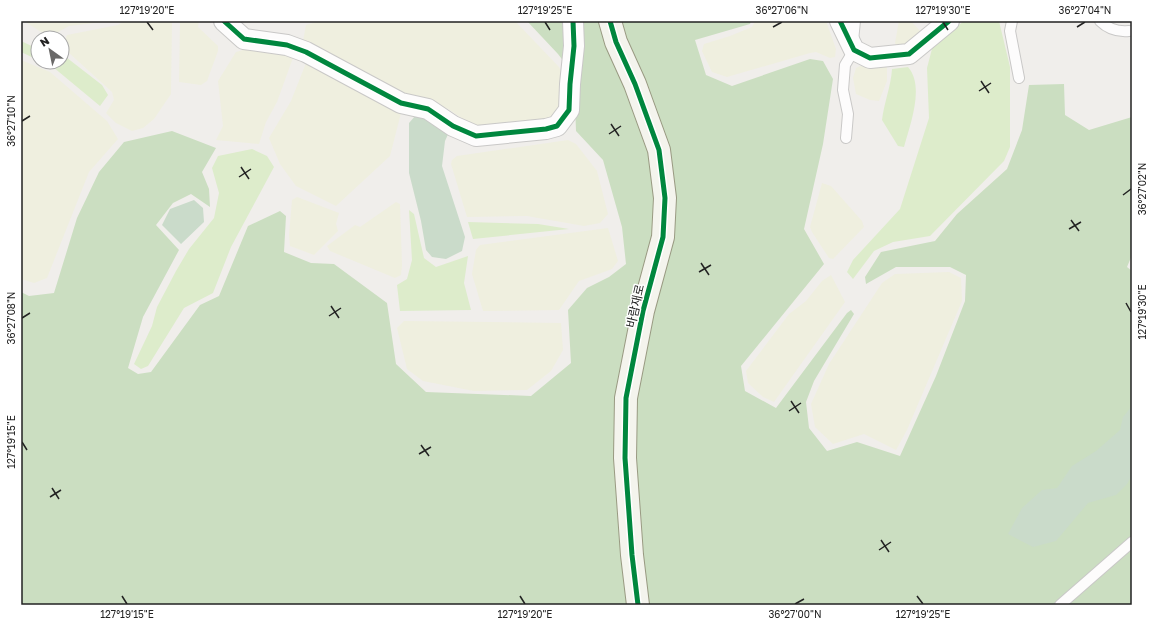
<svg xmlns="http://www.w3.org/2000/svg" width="1153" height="626" viewBox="0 0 1153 626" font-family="'Golos Text','Noto Sans KR',sans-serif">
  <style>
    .farmland { fill: #efefdf }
    .grass { fill: #ddeccb }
    .forest { fill: #cbdec1 }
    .cemetery { fill: #cadbca }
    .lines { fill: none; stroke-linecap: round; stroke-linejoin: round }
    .lane-casing { stroke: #c9c8c7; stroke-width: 12 }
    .street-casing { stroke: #c9c8c7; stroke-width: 22 }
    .secondary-casing { stroke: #999a82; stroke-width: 24 }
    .lane { stroke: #fdfcfc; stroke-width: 10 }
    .street { stroke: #fdfcfc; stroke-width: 20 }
    .secondary { stroke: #f4f4ed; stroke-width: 22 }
    .cycleway-casing { stroke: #fff; stroke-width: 8 }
    .cycleway { stroke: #00873e; stroke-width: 5 }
    .ticks { fill: none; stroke: #222; stroke-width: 1.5 }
    .labels { text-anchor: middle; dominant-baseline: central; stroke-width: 3; stroke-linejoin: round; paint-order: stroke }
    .street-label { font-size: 12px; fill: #222; stroke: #fff }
    .neatline { fill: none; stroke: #222; stroke-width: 1.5 }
    .ticks-label { font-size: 10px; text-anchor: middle; fill: #222 }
  </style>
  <rect width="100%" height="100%" fill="#f0eeeb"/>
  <!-- farmland -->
  <path class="farmland" d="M24,21H112L69,26L49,37Z
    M124,21H172L171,94L154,119L143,128L132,131L116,123L106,113L114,100L112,92L68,52L64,42L67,35L118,25Z
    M180,21H199L198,27L218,46V51L207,81L201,85L179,82Z
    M320,21H515L559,67L563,75L562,108L554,116L545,121L478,129L448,109L385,89L303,41L306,25Z
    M755,21H826L836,49L835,57L830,58L816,52L810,53L727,77L712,72L702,51L704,44L730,36L752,27Z
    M899,21H911L921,32L902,48H898L895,43Z
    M258,46L294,55L277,102L266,122L259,144L216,140L223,126L218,81L236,52Z
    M308,58L402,109L390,156L336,206L296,186L280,164L269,138L291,101Z
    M21,60L50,72L107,121L118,139L89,172L47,278L34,283L21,279Z
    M860,66L887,67V81L879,101L870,100L856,94L853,78L856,68Z
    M568,140L576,144L597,171L608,214L600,223L584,226L527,216L467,217L451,164L452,160L457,156Z
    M822,183L831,186L862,221L864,227L833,259L829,258L812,232L810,227Z
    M297,197L339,213L336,224L338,231L314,255L290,246L289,235L292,200Z
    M396,202L400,204L402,265L401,275L395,278L330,251L327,246L355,225L360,227Z
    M608,228L618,261L612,269L579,281L559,310L483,311L472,274L476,250L480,245Z
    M949,272L961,278L962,301L907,430L896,450L864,434L833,444L815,427L811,404L829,364L882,283L895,274Z
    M831,275L845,302L774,402L763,397L748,383L746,371L789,314L806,301L822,281Z
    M404,321L561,323L563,350L551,371L527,390L474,391L423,381L407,369L397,328Z"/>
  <!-- grass -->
  <path class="grass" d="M964,21H999L1010,67V147L1004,161L930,236L893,242L874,251L853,279L847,272L853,260L900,209L929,118L927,68L933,45Z
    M21,41L36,48H38V60L21,52Z
    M62,54L102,85L108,95L100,106L53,67L42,62H62Z
    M908,67C925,86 910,125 904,147L898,146L882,120C884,103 891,86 892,69Z
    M252,149L267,156L274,167L231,247L213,293L184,308L148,366L141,369L134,364L152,326L157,307L176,271L189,249L214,218L219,193L212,168L218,156Z
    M409,210L414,214L424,258L436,267L468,256L464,283L471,310L400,311L397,285L407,279L412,260Z
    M468,222L538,224L569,229L473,239Z"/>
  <!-- forest -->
  <path class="forest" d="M527,21H751L750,24L695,40L706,75L732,86L810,59L823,61L833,79L823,144L804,229L824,264L741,366L745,391L776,408L847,313L851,310L854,314L814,381L806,402L809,428L827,451L857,442L900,456L936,376L965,301L966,275L950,267H896L866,284L865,277L881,252L935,241L957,214L1007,169L1022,130L1029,85L1064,84L1065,115L1089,130L1132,117V255L1127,267L1132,271V605H21V292L29,296L54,293L77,218L99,172L124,142L172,131L216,148L202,172L209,189L210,207L191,194L173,203L156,225L179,250L143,317L128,368L138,374L151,372L200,305L219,296L248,226L280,211L286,216L284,252L311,263L334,264L387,303L396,364L426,392L531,396L571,363L568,310L587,288L609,277L626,264L622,227L603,160L576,131L574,75L558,54Z"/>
  <!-- cemetery -->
  <path class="cemetery" d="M416,115L450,130L445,141L442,166L465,237L462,251L446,259L432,257L426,250L421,221L409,173V123Z
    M194,200L203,208L204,222L181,244L162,225L170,209Z
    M1132,406V475L1127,484L1116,495L1088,503L1056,541L1033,547L1008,534L1022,508L1042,490L1057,488L1072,466L1096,451L1120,430L1123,417Z"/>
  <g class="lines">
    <!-- lane casing -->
    <g class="lane-casing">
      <path id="lane" d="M1012,21L1010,31L1019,78
        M1100,21C1108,29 1118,32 1129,31
        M846,138L848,114L843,90L845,65L854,50L853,41L855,21
        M1060,605L1132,542"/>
    </g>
    <!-- street casing -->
    <g class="street-casing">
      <path id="street" d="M224,21L244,39L287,45L306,52L401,103L428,109L453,126L476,136L546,129L557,126L569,110L570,84L574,46L573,21
        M840,21L854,50L870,58L909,54L949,21"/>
    </g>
    <!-- secondary casing -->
    <g class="secondary-casing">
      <path id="secondary" d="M610,21L616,42L635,84L659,150L665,198L663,237L643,311L626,398L625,458L632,555L638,605"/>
    </g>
    <!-- lane -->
    <use href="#lane" class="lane"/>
    <!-- street -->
    <use href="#street" class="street"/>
    <!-- secondary -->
    <use href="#secondary" class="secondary"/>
    <!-- cycleway casing -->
    <g class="cycleway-casing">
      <path id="cycleway" d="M224,21L244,39L287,45L306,52L401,103L428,109L453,126L476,136L546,129L557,126L569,110L570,84L574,46L573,21
        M610,21L616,42L635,84L659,150L665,198L663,237L643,311L626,398L625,458L632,555L638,605
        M840,21L854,50L870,58L909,54L949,21"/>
    </g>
    <!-- cycleway -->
    <use href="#cycleway" class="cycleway"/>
  </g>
  <!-- ticks -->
  <path class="ticks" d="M147,22L153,30M545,22L550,30M943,22L948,30M773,27L782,22M1077,27L1085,22M981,81L989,93M979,91L991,83M22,121L30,116M611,124L619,136M609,134L621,126M241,167L249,179M239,177L251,169M1123,195L1131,189M1071,220L1079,231M1069,229L1081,222M701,263L709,275M699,272L711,265M1126,303L1131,312M331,306L339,318M329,316L341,308M22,318L30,313M791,401L799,413M789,411L801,403M22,442L27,450M421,445L429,456M419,454L431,447M52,488L59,499M50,497L61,490M881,540L889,552M879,550L891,542M122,596L127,604M520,596L525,604M917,596L923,604M795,604L804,599"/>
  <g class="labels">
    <!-- street labels -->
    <g class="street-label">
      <text transform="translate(635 306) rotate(-77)">바람재로</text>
    </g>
  </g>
  <!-- border -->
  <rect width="1153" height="626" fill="none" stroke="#ffffff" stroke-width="44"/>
  <!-- north arrow -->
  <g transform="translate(50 50) rotate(327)"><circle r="19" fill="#ffffff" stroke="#a7a7a7"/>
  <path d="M0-3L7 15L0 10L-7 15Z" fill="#6a6968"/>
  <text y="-6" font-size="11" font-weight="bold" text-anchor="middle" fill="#222222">N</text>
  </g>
  <rect x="22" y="22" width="1109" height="582" class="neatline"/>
  <g class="ticks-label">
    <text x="147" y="14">127°19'20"E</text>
    <text x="545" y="14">127°19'25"E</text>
    <text x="782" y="14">36°27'06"N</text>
    <text x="943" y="14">127°19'30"E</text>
    <text x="1085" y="14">36°27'04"N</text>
    <text transform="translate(11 121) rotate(-90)" y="4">36°27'10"N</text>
    <text transform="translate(1142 189) rotate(-90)" y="4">36°27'02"N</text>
    <text transform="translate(1142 312) rotate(-90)" y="4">127°19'30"E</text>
    <text transform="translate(11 318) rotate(-90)" y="4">36°27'08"N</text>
    <text transform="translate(11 442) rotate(-90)" y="4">127°19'15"E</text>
    <text x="127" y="618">127°19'15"E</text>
    <text x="525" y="618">127°19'20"E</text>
    <text x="795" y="618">36°27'00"N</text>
    <text x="923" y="618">127°19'25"E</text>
  </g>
</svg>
